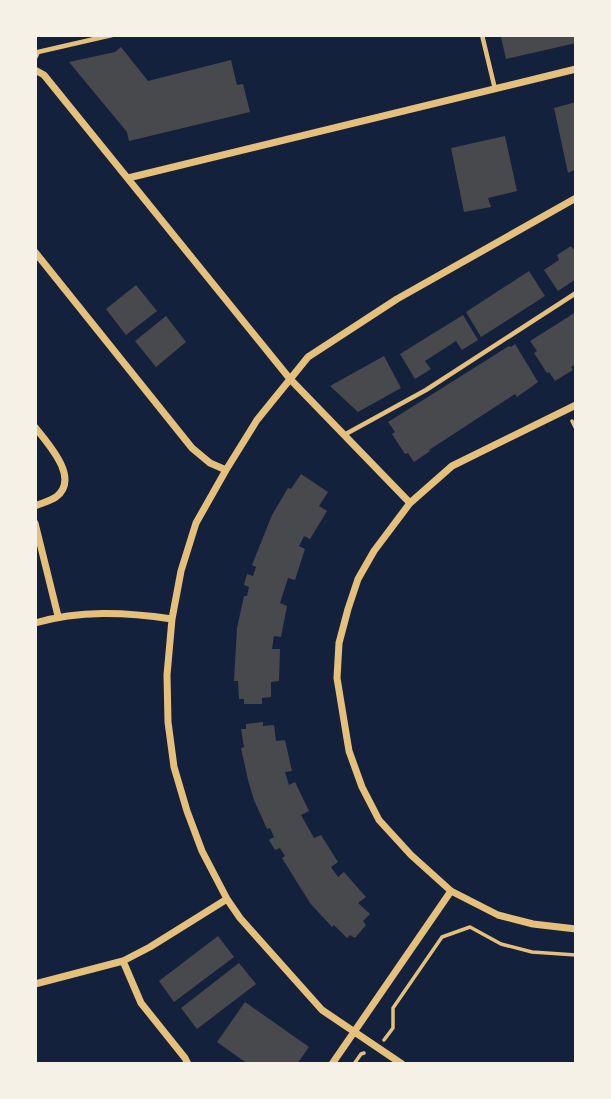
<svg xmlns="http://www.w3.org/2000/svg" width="611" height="1099" viewBox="0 0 611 1099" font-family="Quicksand,sans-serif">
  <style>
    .building { fill: #48494c }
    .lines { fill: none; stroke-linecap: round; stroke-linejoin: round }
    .path { stroke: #e5c07b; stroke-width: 3.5 }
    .service { stroke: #e5c07b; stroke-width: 4.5 }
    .minor { stroke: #e5c07b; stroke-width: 7 }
  </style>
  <rect width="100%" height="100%" fill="#14213d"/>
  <!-- building -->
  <path class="building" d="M509,35H576V43L506,59L501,37Z
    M121,47L148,81L231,60L237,85L243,84L250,112L129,141L127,132L69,62L115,52Z
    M576,102V169L568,173L554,108Z
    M505,136L517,191L488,198L491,207L464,212L451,148Z
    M571,246L573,249L576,247V279L558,291L544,270L559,260L557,255Z
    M529,271L545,296L481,337L466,312Z
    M136,285L157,311L126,335L106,309Z
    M576,312V364L571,367L573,370L555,381L549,372L547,373L534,353L537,351L530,341Z
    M463,315L478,340L462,350L456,341L425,361L431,369L415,379L400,354Z
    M166,316L186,342L156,367L135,341Z
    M515,344L538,382L517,397L515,394L429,450L430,451L414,462L408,453L405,454L392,434L395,432L388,422L509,346L511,347Z
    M384,356L401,388L358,412L330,386Z
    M301,474L328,492L319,506L327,511L310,539L304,536L299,546L305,549L295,580L288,578L280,603L287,606L281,637L274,636L272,649H280L279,681L271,682V697L262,698V704H244V699H239L238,681H234L237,628L244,596H247L249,587L244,585L247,574L253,576L256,567L252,565L272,515L288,488L291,489Z
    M263,722V726L274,725L276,741L285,740L292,771L285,772L289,785L295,782L309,811L301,815L314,838L321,835L338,862L331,867L338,877L344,872L366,897L358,903L370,914L363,921L366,925L355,938L350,935L347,938L334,925L332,927L310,903L282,858L285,856L280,848L275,850L269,840L274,837L270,828L267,829L254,800L248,780L241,748L244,747L241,729H246V724Z
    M218,936L234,957L174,1002L159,981Z
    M239,963L256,984L197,1029L181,1008Z
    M245,1002L309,1047L297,1064H248L217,1042Z"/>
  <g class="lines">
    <!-- path -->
    <path class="path" d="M572,421L576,429
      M384,1040L393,1028V1008L442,937L470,927L501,944L532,952L576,955
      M354,1064L361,1054L364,1053"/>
    <!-- service -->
    <path class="service" d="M482,35L495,89
      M35,58L38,52L112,35
      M344,435L426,390L576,293"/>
    <!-- minor -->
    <path class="minor" d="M35,70L44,75L290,379L410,503
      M128,178L576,69
      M35,252L192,448L210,463L226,470
      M576,405L452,466L410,503L374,551L358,579L348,609L339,643L337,678L349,751L362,787L379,820L411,855L451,891L498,915L533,924L576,929
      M35,427C47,443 81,478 56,497C50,501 42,503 35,506
      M35,523L58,616
      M35,623C80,610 125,612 172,619
      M123,961L141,1003L185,1058L188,1064
      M35,984L123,961L150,947L227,899
      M332,1064L451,891
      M402,1064L322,1010L240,918L227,899L202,851L187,811L174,767L168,722L167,675L172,619L181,571L196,523L226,470L257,420L308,357L397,299L576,198"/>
  </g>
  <!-- border -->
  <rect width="611" height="1099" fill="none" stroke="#f6f1e7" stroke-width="74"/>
</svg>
